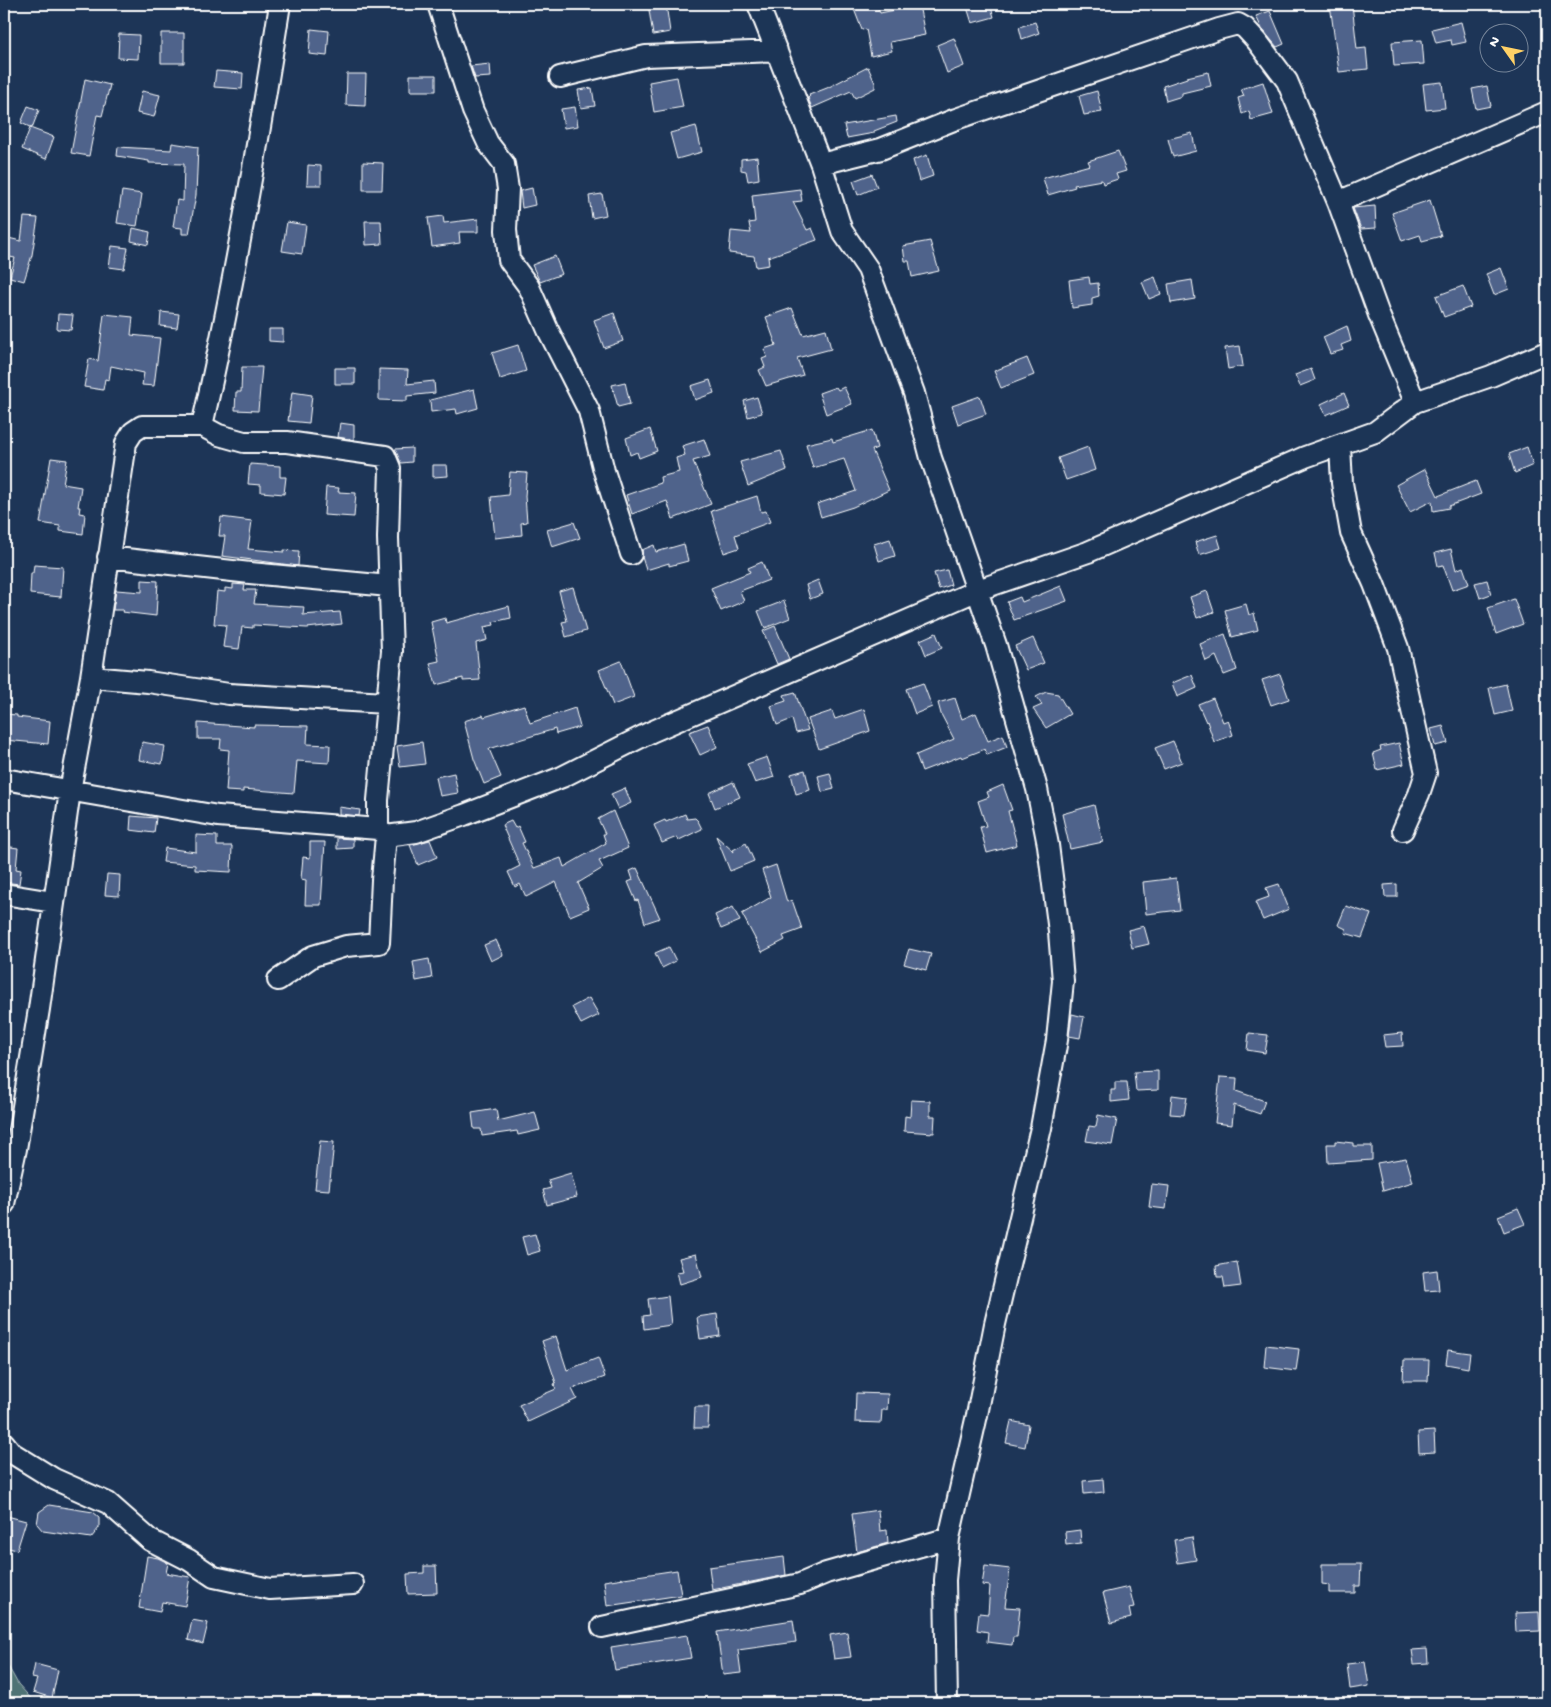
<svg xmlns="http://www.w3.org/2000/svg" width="1551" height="1707" viewBox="0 0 1551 1707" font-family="'Gochi Hand',sans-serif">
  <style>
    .green { fill: #4f7374; stroke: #a7b9ba }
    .building { fill: #4f648b; stroke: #fff }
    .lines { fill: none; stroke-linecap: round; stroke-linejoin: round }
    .minor-casing { stroke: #fff; stroke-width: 24 }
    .minor { stroke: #1d3557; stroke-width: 20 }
  </style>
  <rect width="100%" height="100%" fill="#1d3557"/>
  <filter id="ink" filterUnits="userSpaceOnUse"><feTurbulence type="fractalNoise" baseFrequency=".02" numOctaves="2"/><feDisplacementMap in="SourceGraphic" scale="10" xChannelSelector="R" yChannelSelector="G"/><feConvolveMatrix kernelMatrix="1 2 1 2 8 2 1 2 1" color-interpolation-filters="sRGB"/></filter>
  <g filter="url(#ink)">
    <!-- green -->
    <path class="green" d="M4,1659L18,1684L35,1703H4Z"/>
    <!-- building -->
    <path class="building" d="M648,4H666L670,32L653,35Z
      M852,4H877L880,13L919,5L925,35L890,42L892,51L871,56L866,29L862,30Z
      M966,4H990L994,17L972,23Z
      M1330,4H1352L1357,49L1366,48L1368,69L1339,72Z
      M1270,11L1284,44L1277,47L1262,29L1256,16Z
      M1035,22L1039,33L1022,39L1019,27Z
      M1461,22L1466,42L1452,45L1451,40L1436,43L1432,29Z
      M311,29L329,31L327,56L309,54Z
      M161,33H184V63H161Z
      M119,34L139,35L138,59L118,58Z
      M954,38L964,66L947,73L937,45Z
      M1422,40L1424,64L1394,66L1392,42Z
      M490,64L491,77L475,78L471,66Z
      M868,67L875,83V88L855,98L851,91L812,108L808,98L810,96L809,95L827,88Z
      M216,71L243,73L242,89L214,87Z
      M1208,72L1211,86L1182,93V96L1166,101L1163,86L1187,78V77Z
      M347,74H366L365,106L346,105Z
      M410,75H436V91H410Z
      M677,77L683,107L654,112L649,82Z
      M85,79L110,85L102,116L97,115L89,156L71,153Z
      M1263,82L1273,114L1251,120L1249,111L1242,114L1238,98L1244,96L1241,89Z
      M1442,82L1445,108L1426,110L1423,84Z
      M1487,86L1491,106L1476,109L1472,89Z
      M592,88L595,106L581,108L578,90Z
      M142,91L160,95L154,117L137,113Z
      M1097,91L1102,112L1084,115L1079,96Z
      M28,106L39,110L32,128L21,123Z
      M575,107L578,126L564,128L561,109Z
      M896,116L897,122L874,131V133L847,138L844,125Z
      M696,126L702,152L677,159L670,133Z
      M30,128L54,137L46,159L22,149Z
      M1192,133L1196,151L1173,157L1168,139Z
      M172,143L198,147L196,195L189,234H182V228L173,227L177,200L183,201L184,164L149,163V161L117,156L118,147L171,150Z
      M1118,151L1126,171L1116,174L1118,179L1103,184L1102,180L1074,185L1075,187L1048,195L1043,178L1090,165L1088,161Z
      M927,155L933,176L919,181L913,160Z
      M757,157L759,179L748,181L746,171L741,170V159Z
      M363,162L383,163L382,190H363Z
      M308,165L321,166V185H307Z
      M872,174L877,187L858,195L853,181Z
      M532,188L535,205L522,208L520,191Z
      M800,189L802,201L793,202L807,230L812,228L817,240L768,257L769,265L756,267L754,256L729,253L731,231L751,233L749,223L755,222L752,195Z
      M122,191L142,194L137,226L117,223Z
      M602,194L606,215L592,218L589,196Z
      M1430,200L1441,236L1422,241L1420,235L1402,241L1392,213Z
      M1375,206L1376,228L1361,229L1353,208Z
      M443,216L444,223L478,219V232H459L460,243L432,247L428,218Z
      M24,217L38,218L32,255L24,281L10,277L15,258L4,256V237L21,241Z
      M365,221H381L382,244L366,245Z
      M287,222L306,225L302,254L282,251Z
      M133,228L150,232L148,245L131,241Z
      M930,241L939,271L912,277L909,261H905L903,246Z
      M112,246L128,248L124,269L109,267Z
      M555,256L562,274L540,282L532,265Z
      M1501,268L1509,289L1494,295L1486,274Z
      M1089,277L1090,284L1098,283L1099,296L1092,298V305L1072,308L1069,280Z
      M1155,277L1161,294L1149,299L1142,282Z
      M1192,280L1195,299L1171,303L1168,284Z
      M1463,286L1471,307L1444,317L1436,296Z
      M792,308L803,335L826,329L831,349L797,358L803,375L766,386L759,370L765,367L762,359L767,357L764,349L776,345L766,317Z
      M161,312L179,314L177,328L160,326Z
      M614,313L623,341L604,348L594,320Z
      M58,314L73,315L71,330L57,329Z
      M104,314L133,317L131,335L160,338L154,386L142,385L144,373L111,366L109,380L105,379L103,390L84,387L89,359L98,361Z
      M1347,326L1351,341L1341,345L1343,350L1330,354L1323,337Z
      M269,329H283V342L269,341Z
      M518,345L526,371L500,379L492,353Z
      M1240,346L1243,366L1228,369L1225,348Z
      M1027,358L1034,375L1001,388L994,371Z
      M242,367H262L258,411L235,410L236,392H241Z
      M335,368H355V384H335Z
      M379,369L408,370L407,384L434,381L435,393L407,396V401L379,400Z
      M1311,369L1315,380L1300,386L1295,375Z
      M710,380L714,393L695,400L691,386Z
      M625,382L630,404L618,407L612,385Z
      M836,387L838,390L844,387L852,404L826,414L819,393Z
      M474,389L478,408L457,414L456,409L431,412L430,400Z
      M292,392L312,395L309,423L288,421Z
      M1344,393L1349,405L1326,415L1321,404Z
      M980,396L986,414L958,424L952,406Z
      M757,397L762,413L748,417L744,401Z
      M340,423L354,425V440L338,437Z
      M650,429L657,451L639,458L637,452L630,455L626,438Z
      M872,430L877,448L872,450L889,490L853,507L821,517L817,504L856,491L844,459L813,468L806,444L832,438L833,442Z
      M704,439L710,456L693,461L711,504L673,519L667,501L632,514L626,495L661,483L660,477L679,472L676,458L685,455L682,446Z
      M1088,447L1095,470L1066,480L1058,458Z
      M1527,447L1533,465L1515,473L1509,454Z
      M412,448V462L401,463L395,449Z
      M781,451L787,470L748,486L740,462Z
      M51,458L67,460L63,484L81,487L78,507H80L79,513L85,514L83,534L60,531V526L40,523Z
      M250,464L280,466V477H286L284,494L261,492V485L248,484Z
      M433,465H447L448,476L433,477Z
      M1425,469L1438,496L1476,481L1481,494L1449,506V508L1433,511L1432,501L1410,512L1396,485Z
      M510,472L527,473L525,496L527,522L521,523L522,535L495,538L491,497L508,495Z
      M326,487L339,488L338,492L356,493L354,517L324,515Z
      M757,496L761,512L766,511L770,522L735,535L739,548L724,553L711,511Z
      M221,517L252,521L248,549L284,552V550L299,551L298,566L222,556L225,536H219Z
      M574,522L580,538L552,547L547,530Z
      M1217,535L1221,548L1199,555L1195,542Z
      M890,539L895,556L879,561L874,544Z
      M684,544L688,561L669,566V563L646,570L642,557V550L654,545L656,552Z
      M1451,549L1456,570L1463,567L1469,584L1452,590L1443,565L1438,566L1435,553Z
      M762,562L769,580L740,591L744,601L721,611L711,588L750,572L748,568Z
      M34,565L63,567L61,597L30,594L31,573H33Z
      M947,570L951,585L939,589L934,573Z
      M142,580L158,581L156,616L122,612L123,610H113L116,590L142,592Z
      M818,580L823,594L810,599L806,585Z
      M1487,580L1491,594L1480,598L1475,583Z
      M233,584L245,585L244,590H256L254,604L304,607L303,615L340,612L342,624L307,628L253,625V628L242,627L239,649L223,647L226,625L214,624L217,591L225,592V588L233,589Z
      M1061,586L1067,601L1014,620L1007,602L1020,597L1022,602Z
      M573,587L586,631L566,637L562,622L567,621L559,591Z
      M1207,591L1214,612L1197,618L1190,597Z
      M1514,599L1523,624L1496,634L1488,608Z
      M784,601L790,618L765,628L758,611Z
      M1246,604L1249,615L1254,613L1258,630L1232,637L1225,610Z
      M509,606L511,618L493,622L494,625L484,627L487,640L476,643L480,680L463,681V678L436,685L430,663L439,661L431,622L445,618L446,623Z
      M775,626L789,659L777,664L763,631Z
      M936,633L942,648L926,655L920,640Z
      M1225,634L1237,670L1224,675L1216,656L1206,661L1200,644Z
      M1033,638L1044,663L1026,670L1015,646Z
      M621,661L634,697L613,705L599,670Z
      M1280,674L1289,699L1271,705L1262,680Z
      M1192,675L1197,688L1177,697L1172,683Z
      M923,683L932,707L915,714L906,689Z
      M1506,684L1512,711L1495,715L1489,688Z
      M795,692L808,730L796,733L792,719L777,725L771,706L786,701L784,695Z
      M1046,692L1058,694L1070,714L1046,728L1033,709L1042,705L1036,697Z
      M955,698L962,719L976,713L988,741L1003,735L1007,747L987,755L985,749L962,758L961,756L922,771L916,755L954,739L941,714L938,703Z
      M1213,698L1223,722L1228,720L1233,735L1214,742L1207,721L1206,722L1198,704Z
      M524,705L530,723L575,708L580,727L556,734L555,729L489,749L501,777L484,784L474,759L464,721L483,715L484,717Z
      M864,709L870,731L819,749L808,719L832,711L835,719Z
      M4,714L17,715V717L50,721L48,744L4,740Z
      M198,723L254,727V725L308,726L307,744L330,745L329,763L297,761L294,793L243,789V792L226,791L229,750L220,749L221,739H198Z
      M708,725L717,747L700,755L689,732Z
      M1443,726L1448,743L1435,746L1431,729Z
      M1173,741L1182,762L1164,769L1155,748Z
      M142,742L165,746L162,764L139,760Z
      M422,742L425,764L400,767L397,746Z
      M1399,743L1404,764L1377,770L1373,753L1381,750L1380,747Z
      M767,757L774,777L755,783L747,764Z
      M805,770L810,790L796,794L791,774Z
      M454,773L458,793L440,796L436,777Z
      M830,773L834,789L822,792L818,776Z
      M733,782L740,797L715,808L709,793Z
      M1003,785L1012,810L1008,811L1017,845L987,853L980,827L986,826L978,801L989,797L987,792Z
      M625,788L631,803L618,809L611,794Z
      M1094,805L1103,842L1070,849L1062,814Z
      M339,807L360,810L359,816L339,814Z
      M613,811L628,848L599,861L603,868L578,883L589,908L570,916L556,882L526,897L520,884L515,887L508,872L520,866L502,825L511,821L515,828L518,826L525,842L522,843L534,868L561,858L564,867L606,843L603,834H605L598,819Z
      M685,814L687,819L695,818L698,821L702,829L679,840L677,837L662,843L654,825L665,820L666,822Z
      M131,816L156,818L154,833L130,830Z
      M196,835L217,836V846H232L231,872L195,870V865L163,862L165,848L196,852Z
      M716,836L734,852L733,850L746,843L754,861L730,871Z
      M337,838L353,839V848L337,849Z
      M430,840L437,857L418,865L410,845Z
      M310,842H325L321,905H305L306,880L301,879L303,857L310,858Z
      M4,846L18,848L16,869L21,870L19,884L4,882Z
      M776,865L787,902L792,900L802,929L783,936L785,940L762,952L742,914L771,897L762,870Z
      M637,868L660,918L645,923L638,900L636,901L628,882L633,880L630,871Z
      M107,874L120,875L119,896L105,895Z
      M1176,878L1180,910L1146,914L1143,882Z
      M1279,884L1289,909L1263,920L1255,902L1269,897L1266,888Z
      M1397,884V897H1385L1384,885Z
      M1346,906L1371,914L1362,938L1345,933L1346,929L1338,925Z
      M733,907L740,921L721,929L715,915Z
      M1144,926L1149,944L1132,948L1128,930Z
      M496,940L503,955L491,961L484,945Z
      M669,947L676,961L662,968L655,953Z
      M909,949L931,954L926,970L904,964Z
      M429,959L432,978L416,981L413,962Z
      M589,998L599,1015L581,1024L572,1007Z
      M1072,1014L1084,1017L1080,1038L1069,1036Z
      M1249,1033L1268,1035L1265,1053L1247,1050Z
      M1402,1033L1403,1046L1385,1047L1383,1035Z
      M1158,1071V1090L1136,1091L1134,1072Z
      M1220,1077L1237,1078L1236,1091L1265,1101L1260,1114L1234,1105L1232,1125L1215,1123Z
      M1115,1082H1127L1129,1100L1111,1102V1090H1115Z
      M1172,1095L1187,1097L1184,1115L1170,1114Z
      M911,1100L930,1101V1116H935L934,1133L904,1131L905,1116L910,1117Z
      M496,1109L498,1121L535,1112L540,1130L518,1135L517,1131L482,1136L481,1129H474L472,1113Z
      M1098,1115L1117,1119L1112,1145L1086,1141L1089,1126L1096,1127Z
      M320,1141L334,1142L329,1190L315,1189Z
      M1335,1141L1353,1143V1146H1372V1160L1328,1163L1327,1144H1335Z
      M1406,1158L1413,1182L1383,1191L1377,1163Z
      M571,1173L577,1197L547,1205L543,1190L551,1188L548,1180Z
      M1152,1184L1169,1186L1166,1209L1149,1207Z
      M1518,1208L1525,1224L1504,1232L1498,1216Z
      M535,1234L540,1251L527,1255L522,1237Z
      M696,1254L702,1277L680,1284L677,1272L683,1271L679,1258Z
      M1237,1262L1241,1286L1225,1288L1223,1277H1217L1216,1266Z
      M1437,1270L1439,1290L1425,1291L1423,1272Z
      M668,1296L671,1325L644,1329L643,1316L650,1315L648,1299Z
      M717,1314L720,1336L700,1339L697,1317Z
      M556,1336L567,1370L598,1358L605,1377L572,1389L577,1399L528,1422L519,1405L556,1389L554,1384L556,1383L542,1341Z
      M1266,1345L1299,1349L1296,1371L1264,1367Z
      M1448,1350L1470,1353L1468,1368L1446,1364Z
      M1404,1360H1429L1428,1381H1403Z
      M856,1393L888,1394L887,1410H882L881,1423L855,1422Z
      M695,1407H709L708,1428H694Z
      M1011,1421L1029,1425L1025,1447L1006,1443Z
      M1434,1431L1435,1452L1419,1453L1418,1432Z
      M1103,1479L1104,1492L1084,1494L1083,1481Z
      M49,1505L93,1512L99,1517V1528L91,1538L43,1531L37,1524L39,1512Z
      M878,1510L880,1531L887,1530L888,1543L857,1552L852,1514Z
      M7,1516L26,1521L17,1550L4,1547V1526Z
      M1080,1530L1081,1543L1066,1545L1065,1532Z
      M1192,1537L1196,1560L1178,1563L1174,1540Z
      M147,1556L158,1558L168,1563L166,1573L190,1577L185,1606L162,1602L160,1612L139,1608Z
      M784,1557L786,1575L712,1590L709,1567Z
      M1322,1564H1361L1360,1586H1355V1593H1329V1585L1322,1584Z
      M424,1566H436L437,1593L408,1594L407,1574L424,1573Z
      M985,1566L1010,1569L1005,1607L1020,1608L1017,1637H1013L1012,1645L987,1642L988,1632L977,1630L979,1613L988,1614L990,1586L982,1585Z
      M677,1570L681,1595L607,1606L604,1581Z
      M1129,1587L1134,1607L1129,1608L1131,1618L1111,1623L1103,1593Z
      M1539,1612L1540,1631L1516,1632L1515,1613Z
      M192,1620L208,1623L203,1644L188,1640Z
      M793,1620L796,1642L738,1650L741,1673L723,1675L717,1632Z
      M847,1632L851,1657L834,1659L830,1635Z
      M687,1635L691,1658L615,1670L611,1647Z
      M1427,1649L1428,1663L1414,1664L1412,1650Z
      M1365,1662L1369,1686L1350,1689L1347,1664Z
      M35,1664L58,1670L52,1698L33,1692L37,1679L32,1678Z"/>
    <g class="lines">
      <!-- minor casing -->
      <g class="minor-casing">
        <path id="minor" d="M438,4L473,111L488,143L504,164L508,189L506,230L509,260L529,287L548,330L589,411L604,471L631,554
          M758,4L821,164L842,231L868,269L914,393L931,458L996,645L1037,789L1048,845L1059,932L1063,981L1057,1040L1041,1128L995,1324L977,1415L949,1538L945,1580L947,1703
          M560,77L646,56L777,51
          M821,164L881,149L956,119L1219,29L1238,24L1245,28L1257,41L1287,81L1338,202L1379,315L1415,402
          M1338,202L1547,112
          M202,426L219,435L244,442H287L385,456L390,468L388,538L392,651L378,800V829
          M1340,446L1342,483L1351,533L1374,584L1398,648L1426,773L1419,794L1403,830
          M108,557L250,573L389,586
          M91,677L148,682L229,694L386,703
          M4,779L218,816L378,829L386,836L416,832L464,815L562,777L651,732L978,590L1088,552L1305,457L1375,432L1415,402L1491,376L1547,352
          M4,894L53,902
          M278,980L313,956L346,946L379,943L382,880L386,836
          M4,1204L16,1149L39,1009L70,791L91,677L126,443L133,432L142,426H202C234,286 258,145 280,4
          M4,1443L12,1453L54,1479L108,1503L150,1540L189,1560L214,1577L270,1589L353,1584
          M602,1627L800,1584L826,1573L949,1538"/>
      </g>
      <!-- minor -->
      <use href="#minor" class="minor"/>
    </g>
  </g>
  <!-- margin -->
  <rect width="1551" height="1707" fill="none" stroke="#1d3557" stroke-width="20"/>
  <rect x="10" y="10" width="1531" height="1687" fill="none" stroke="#fff" stroke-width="2" filter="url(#ink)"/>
  <!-- north arrow -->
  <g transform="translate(1504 48) rotate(303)"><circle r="24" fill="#1d3557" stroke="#77869a"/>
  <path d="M0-4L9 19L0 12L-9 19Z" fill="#ffd166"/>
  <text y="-8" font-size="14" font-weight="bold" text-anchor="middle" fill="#ffffff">N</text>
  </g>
</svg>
